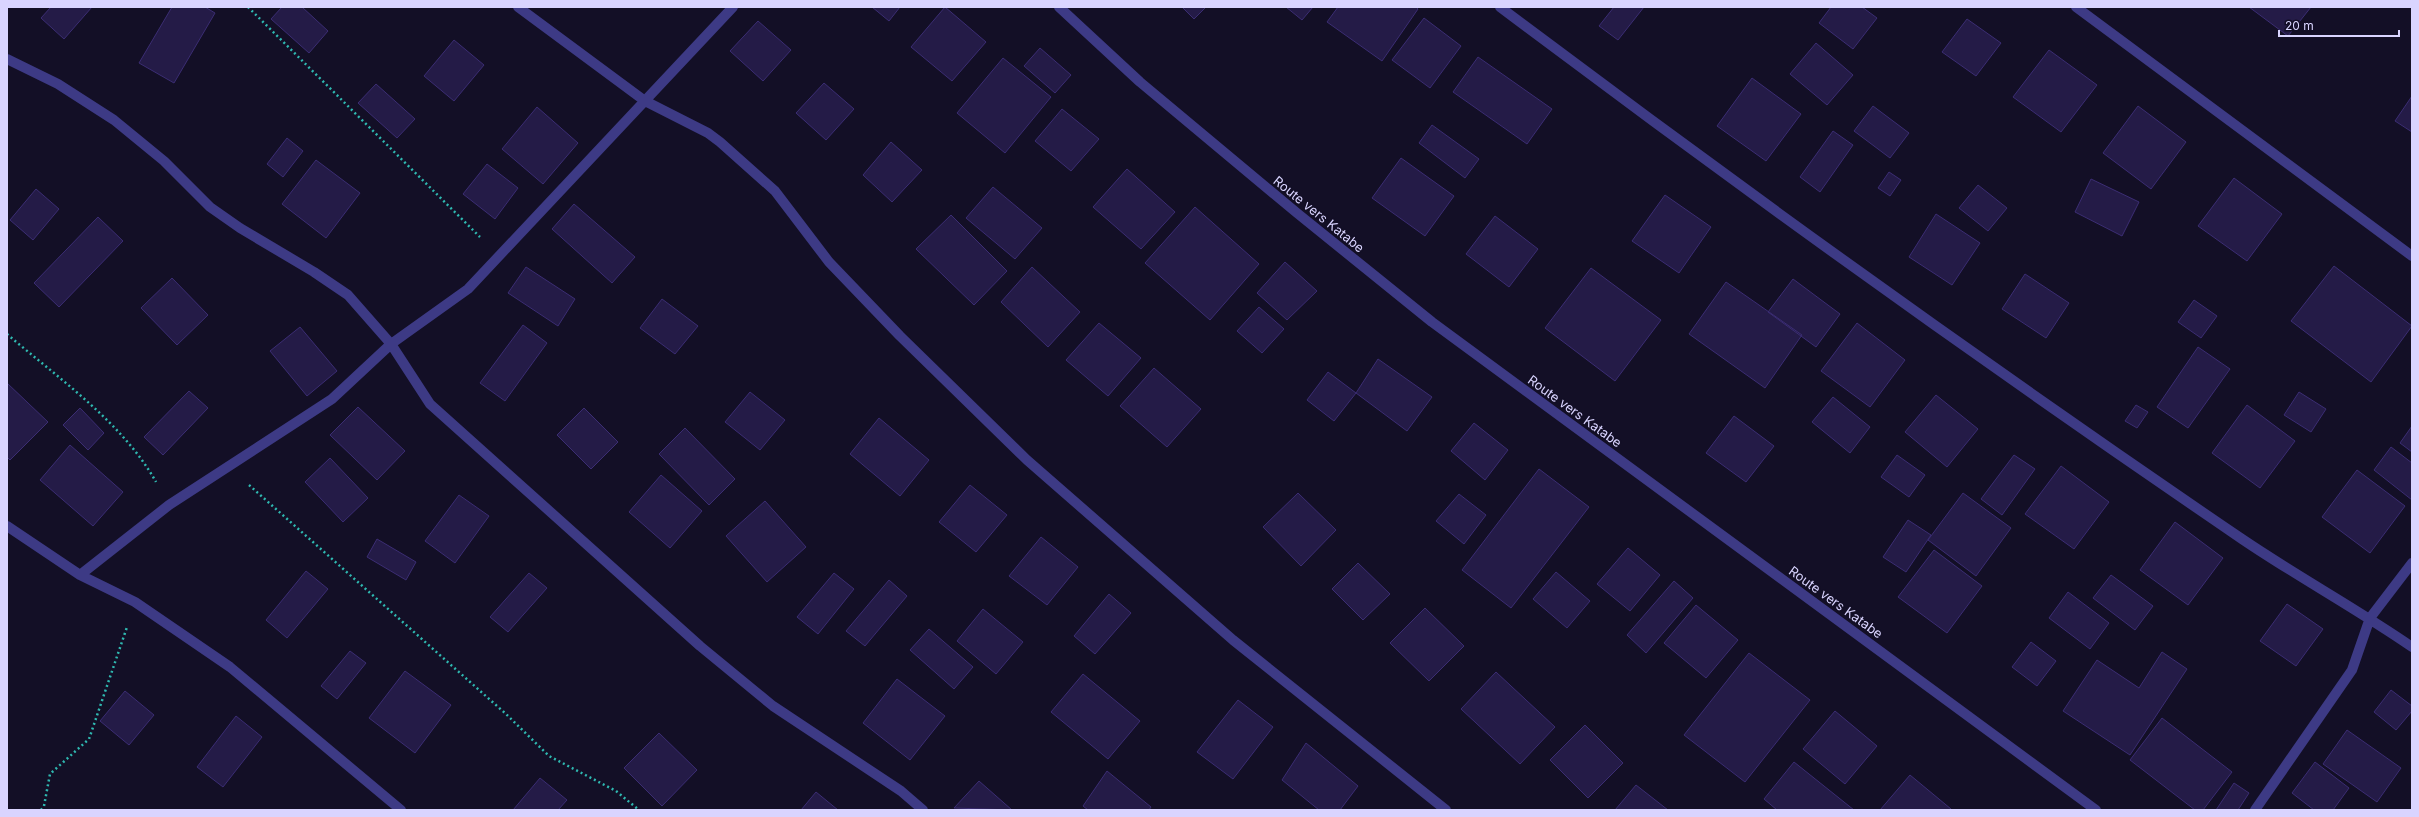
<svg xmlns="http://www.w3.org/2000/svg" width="2419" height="817" viewBox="0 0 2419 817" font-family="Inter,sans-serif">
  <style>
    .building { fill: #241b47; stroke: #3b2d73 }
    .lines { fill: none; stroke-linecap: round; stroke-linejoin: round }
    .path { stroke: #2fb8b0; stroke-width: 2.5; stroke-dasharray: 2 3; stroke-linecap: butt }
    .minor { stroke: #3d3a85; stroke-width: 10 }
    .labels { text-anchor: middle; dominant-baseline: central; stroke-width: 3; stroke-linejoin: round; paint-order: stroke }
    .street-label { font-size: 13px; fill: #d9d4ff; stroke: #130f26 }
  </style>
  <rect width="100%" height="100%" fill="#130f26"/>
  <!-- building -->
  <path class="building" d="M51,7H92L64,39L41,18Z
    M172,7H205L215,13L174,83L139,63Z
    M282,7H302L328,31L309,53L271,19Z
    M872,7H900L889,21Z
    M945,7L986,42L952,81L911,47Z
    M1182,7H1206L1194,19Z
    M1286,7H1313L1302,20Z
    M1338,7H1416L1418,9L1382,61L1327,22Z
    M1614,7H1644L1618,40L1599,26Z
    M1831,7H1862L1877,18L1853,49L1819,23Z
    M2249,7H2311L2288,36Z
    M1424,18L1461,46L1430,88L1392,60Z
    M1967,19L2001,43L1976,76L1942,52Z
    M758,21L791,50L763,81L730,51Z
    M454,40L484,65L454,101L424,76Z
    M1816,43L1853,75L1827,105L1790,74Z
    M1040,48L1071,75L1055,93L1024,66Z
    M2049,50L2097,85L2061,132L2013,97Z
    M1478,57L1552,109L1527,144L1453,92Z
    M1003,58L1051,97L1005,153L957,113Z
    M1752,78L1801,114L1766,161L1717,126Z
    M824,83L854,109L826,140L796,113Z
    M376,84L415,119L397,138L358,103Z
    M2412,96V132L2395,121Z
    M1873,106L1909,133L1890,158L1854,131Z
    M2138,106L2186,142L2151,189L2103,153Z
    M537,107L578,143L543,184L502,149Z
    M1062,109L1099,139L1071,171L1035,141Z
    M1432,125L1479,159L1465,178L1419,143Z
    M1833,131L1853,145L1820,192L1800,177Z
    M287,138L303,151L283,177L267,164Z
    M891,142L922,170L892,202L863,175Z
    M1401,158L1454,196L1425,236L1372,198Z
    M316,160L360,193L326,238L282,204Z
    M487,164L518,188L495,219L463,194Z
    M1127,169L1175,212L1141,249L1093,207Z
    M1889,172L1901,180L1890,196L1878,188Z
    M2234,178L2282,214L2247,261L2198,226Z
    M2091,179L2139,202L2122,236L2075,212Z
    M1978,185L2007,208L1988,231L1959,208Z
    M993,187L1042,228L1015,259L966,218Z
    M36,189L59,209L33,240L10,220Z
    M1665,195L1711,227L1679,273L1632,241Z
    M574,204L635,257L612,283L552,229Z
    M1195,207L1259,264L1210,320L1145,263Z
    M1936,214L1980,243L1952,285L1909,257Z
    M951,215L1007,271L974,305L916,249Z
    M1495,216L1538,249L1509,287L1466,254Z
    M98,217L123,241L59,307L34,283Z
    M1285,262L1317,291L1287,320L1257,293Z
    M2334,266L2412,326L2371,382L2291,321Z
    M526,267L575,299L558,326L508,293Z
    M1032,267L1080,312L1048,347L1001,302Z
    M1591,268L1661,320L1615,381L1545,328Z
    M2025,274L2069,303L2046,338L2002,309Z
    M172,278L208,315L177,345L141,308Z
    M1793,279L1840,314L1816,347L1768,312Z
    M1726,282L1802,335L1765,388L1689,334Z
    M662,299L698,326L675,354L640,328Z
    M2194,300L2217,316L2201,338L2178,322Z
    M1259,307L1284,329L1262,353L1237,331Z
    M1099,323L1141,358L1108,396L1066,360Z
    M1857,323L1905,360L1870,407L1821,371Z
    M523,325L547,343L505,401L480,383Z
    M300,327L337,371L307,396L270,351Z
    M2198,347L2230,369L2188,428L2157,407Z
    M1378,359L1432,397L1407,431L1356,393Z
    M1154,368L1201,409L1167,447L1120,406Z
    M1328,372L1356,393L1334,421L1307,400Z
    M7,383L48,422L10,460L7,457Z
    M189,391L208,408L163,455L144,437Z
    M750,392L785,420L760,450L725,422Z
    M2299,392L2326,409L2311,432L2284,415Z
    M1936,395L1978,429L1947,467L1905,432Z
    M1833,397L1870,427L1850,453L1812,422Z
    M2136,405L2148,412L2137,428L2125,421Z
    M2247,405L2295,441L2260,488L2212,453Z
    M358,407L405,451L377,480L330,435Z
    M80,408L104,433L88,450L63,425Z
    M584,408L618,442L591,469L557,435Z
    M1734,416L1774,446L1746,482L1706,453Z
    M879,418L929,460L900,496L850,454Z
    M1474,423L1508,450L1485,480L1451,451Z
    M2412,426V452L2400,443Z
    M685,428L735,479L709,505L659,454Z
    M70,445L123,492L93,526L40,480Z
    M2391,447L2412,463V500L2374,470Z
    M1897,455L1925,475L1909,497L1881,477Z
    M2014,455L2035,469L2002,515L1981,499Z
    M330,458L368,498L343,522L305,482Z
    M2061,466L2109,502L2074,549L2025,514Z
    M1539,469L1589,507L1511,608L1462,570Z
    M2357,470L2405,506L2370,553L2322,517Z
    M661,475L702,511L670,548L629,512Z
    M970,485L1007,515L976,552L939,522Z
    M1298,493L1336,530L1301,566L1263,527Z
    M1963,493L2011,528L1976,576L1928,540Z
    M1459,494L1486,515L1464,544L1436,521Z
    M459,495L489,516L455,563L425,541Z
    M765,501L806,547L767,582L726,536Z
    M1908,520L1931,535L1906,572L1883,557Z
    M2175,522L2223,558L2188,605L2140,570Z
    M1041,537L1078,567L1047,605L1009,576Z
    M377,539L416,562L406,580L367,557Z
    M1628,548L1660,575L1630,611L1597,584Z
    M1934,550L1982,586L1947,633L1898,597Z
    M1358,563L1390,594L1363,620L1332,589Z
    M306,571L328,589L287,638L266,620Z
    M1556,572L1590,601L1567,628L1533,599Z
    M529,573L547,588L508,632L490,617Z
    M834,573L854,589L818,634L797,617Z
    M2111,575L2153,606L2135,630L2093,598Z
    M889,580L907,596L865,646L846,631Z
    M1674,581L1693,598L1646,653L1627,635Z
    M2068,592L2109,623L2090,649L2049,618Z
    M1109,594L1131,613L1095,654L1074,636Z
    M2287,604L2323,629L2296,666L2260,641Z
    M1696,605L1738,640L1706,678L1664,643Z
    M1425,608L1464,646L1429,681L1390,643Z
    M983,609L1023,642L996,674L957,641Z
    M929,629L973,667L954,689L910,650Z
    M2031,642L2056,661L2037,686L2012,667Z
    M350,651L366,663L337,699L321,686Z
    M2162,652L2187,669L2130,755L2063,711L2097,660L2139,688Z
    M1749,653L1810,700L1745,782L1684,735Z
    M405,671L451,705L415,753L369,718Z
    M1496,672L1555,727L1520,764L1461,709Z
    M1083,674L1140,721L1108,759L1051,712Z
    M897,679L945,716L910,760L863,723Z
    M2391,690L2412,706V711L2396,730L2374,712Z
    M125,691L154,715L129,745L100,721Z
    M1238,700L1273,727L1233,779L1197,752Z
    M1835,711L1877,746L1845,784L1803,749Z
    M236,716L262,737L223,787L197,767Z
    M2162,718L2232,772L2203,810H2195L2130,760Z
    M1585,725L1623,763L1588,798L1550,760Z
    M2347,730L2401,768L2377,802L2323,764Z
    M659,733L697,770L662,806L624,768Z
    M1306,743L1358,786L1340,810H1319L1282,780Z
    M1794,762L1854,810H1777L1764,799Z
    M2315,762L2349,788L2333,810H2314L2292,793Z
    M1107,771L1151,807L1149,810H1088L1083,806Z
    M1910,775L1951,809V810H1880Z
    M540,778L567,800L558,810H513Z
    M979,781L1012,810L954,808Z
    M2234,783L2249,793L2238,810H2216Z
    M1636,785L1668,810H1615Z
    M816,792L838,810H801Z"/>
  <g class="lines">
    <!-- path -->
    <path class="path" d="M248,7L480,237
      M7,334C58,378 123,423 156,482
      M249,485L506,714L549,756L616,791L639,810
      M41,810L44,806L50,774L89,739L127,627"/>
    <!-- minor -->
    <path class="minor" d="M518,7L645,101L708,133L720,142L775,191L829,262L900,336L1027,460L1233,640L1446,810
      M1059,7L1140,82L1297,213L1432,322L2096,810
      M1500,7C1743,190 1991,368 2242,539C2298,577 2357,609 2412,647
      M2076,7L2412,256
      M7,59L58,84L114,120L164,161L210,207L240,228L314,272L348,295L391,344L430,404L700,646L773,706L901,791L923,810
      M7,526L80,575L135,602L230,667L401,810
      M80,575L169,505L332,399L391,344L468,289L733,7
      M2255,810L2352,670L2370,618L2412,563"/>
  </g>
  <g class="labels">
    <!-- street labels -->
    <g class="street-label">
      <text transform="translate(1319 214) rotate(39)">Route vers Katabe</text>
      <text transform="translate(1575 411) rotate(36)">Route vers Katabe</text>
      <text transform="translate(1836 602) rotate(36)">Route vers Katabe</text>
    </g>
  </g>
  <!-- border -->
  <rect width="2419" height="817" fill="none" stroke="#d9d4ff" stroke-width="16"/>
  <!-- scale -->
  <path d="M2279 30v6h120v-6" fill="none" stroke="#d9d4ff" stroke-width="2"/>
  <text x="2285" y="30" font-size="12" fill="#d9d4ff" stroke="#130f26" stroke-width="3" paint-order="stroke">20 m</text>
</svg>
